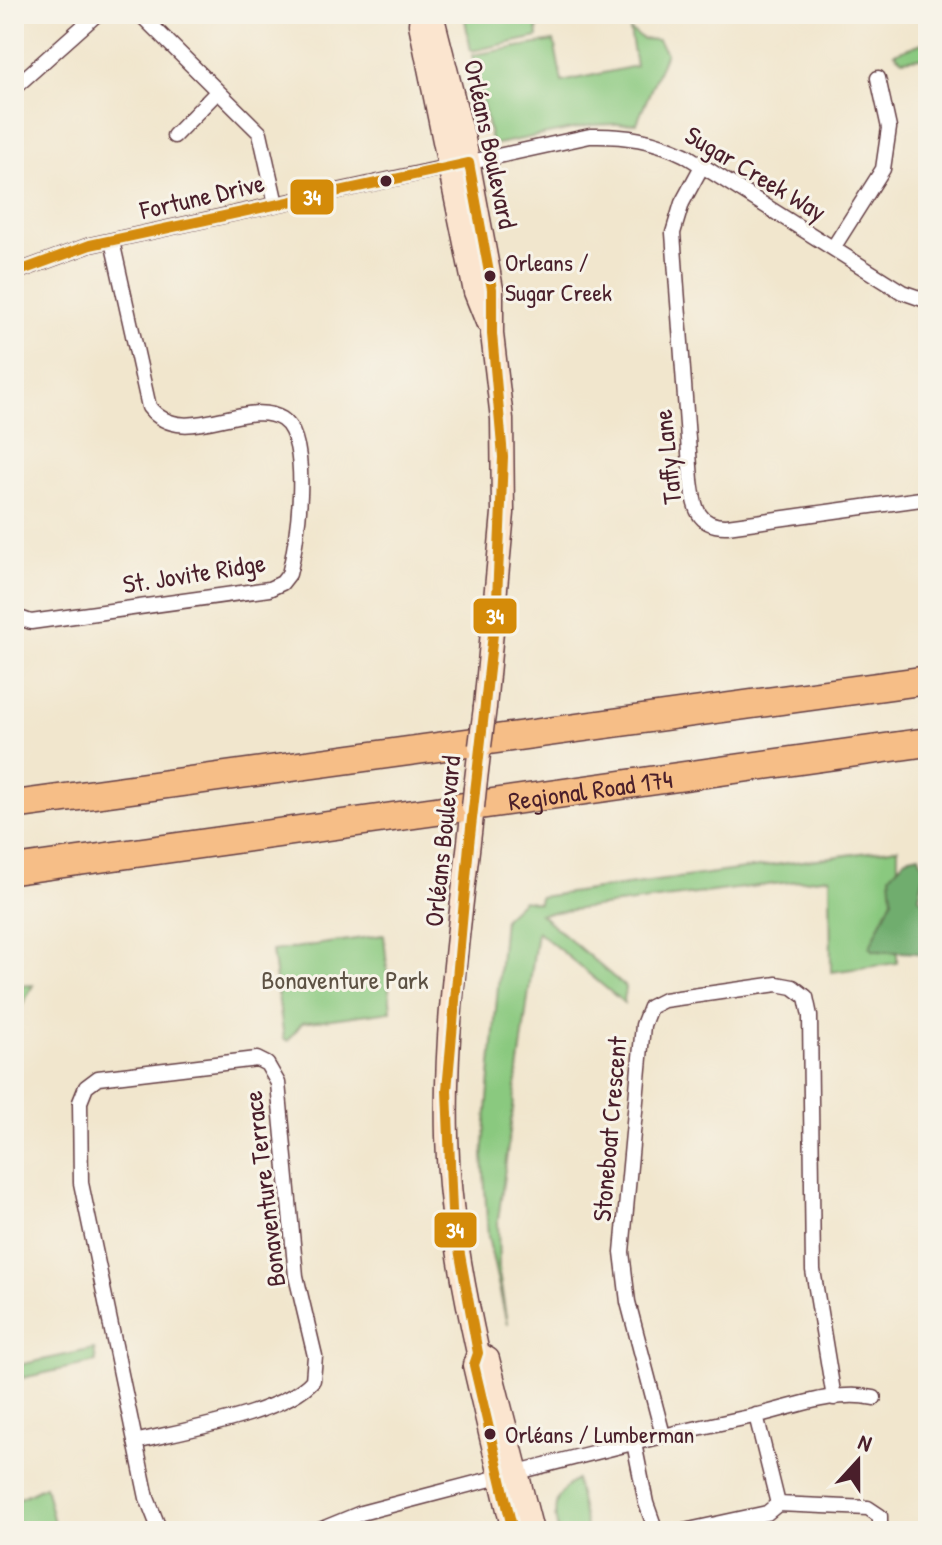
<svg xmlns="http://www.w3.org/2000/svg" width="942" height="1545" viewBox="0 0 942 1545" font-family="'Patrick Hand',sans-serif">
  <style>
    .green { fill: #8ac97f; stroke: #6a7455; stroke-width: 2 }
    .forest { fill: #6fad6e; stroke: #5c664c; stroke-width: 2 }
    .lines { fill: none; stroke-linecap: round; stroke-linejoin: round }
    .minor-casing { stroke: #633d43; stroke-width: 17 }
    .secondary-casing { stroke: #633d43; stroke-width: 25 }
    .motorway-casing { stroke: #633d43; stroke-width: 31 }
    .minor { stroke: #fff; stroke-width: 14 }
    .secondary { stroke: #fbe5cf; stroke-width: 22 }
    .motorway { stroke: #f6be87; stroke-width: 28 }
    .secondary-bridge-casing { stroke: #633d43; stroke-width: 25; stroke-linecap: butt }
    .secondary-bridge { stroke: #fbe5cf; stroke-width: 22 }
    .bus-1-casing { stroke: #f7f3e8; stroke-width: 16 }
    .bus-1 { stroke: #d48b09; stroke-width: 10 }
    .bus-dot { fill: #4a1f2b; stroke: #f7f3e8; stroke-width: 3 }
    .labels { text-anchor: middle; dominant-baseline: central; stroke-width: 6; stroke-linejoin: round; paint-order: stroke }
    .bus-label { font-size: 24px; fill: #4a1f2b; stroke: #f7f3e8; text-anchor: start }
    .street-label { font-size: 26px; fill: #4a1f2b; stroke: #f7f3e8 }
    .park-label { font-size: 26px; fill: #5d5244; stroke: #f7f3e8 }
    .line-badge { stroke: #f7f3e8; stroke-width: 3 }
    .badge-label { font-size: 22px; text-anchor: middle; font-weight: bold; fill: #fff }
  </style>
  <rect width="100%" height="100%" fill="#f7f3e8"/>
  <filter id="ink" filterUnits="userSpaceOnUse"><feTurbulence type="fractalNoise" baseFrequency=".0125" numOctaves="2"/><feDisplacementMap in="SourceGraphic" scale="16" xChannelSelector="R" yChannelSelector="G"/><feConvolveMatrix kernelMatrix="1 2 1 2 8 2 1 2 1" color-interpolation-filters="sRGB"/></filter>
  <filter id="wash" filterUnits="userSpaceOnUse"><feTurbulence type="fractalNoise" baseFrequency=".006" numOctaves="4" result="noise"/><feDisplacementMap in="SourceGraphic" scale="32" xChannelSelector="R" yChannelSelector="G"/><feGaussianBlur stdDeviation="1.8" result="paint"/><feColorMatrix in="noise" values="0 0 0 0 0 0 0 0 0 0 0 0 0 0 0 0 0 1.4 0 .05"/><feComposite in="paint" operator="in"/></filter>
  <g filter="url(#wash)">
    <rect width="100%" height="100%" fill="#f1e6cd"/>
    <!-- green -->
    <path class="green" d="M464,14H547L549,22L537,27L538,37L471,51Z
      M630,30L643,39L658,40L666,53L637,123L592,125L492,145L472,55L554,41L562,82L636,66Z
      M928,41V57L902,60L894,53Z
      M898,848L897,963L831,972L830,877L540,914L625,987L624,1003L537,931L498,1220L499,1273L507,1324L488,1237L483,1156L504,918L523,900L539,903L540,897Z
      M384,935L391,1011L302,1023L288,1041L284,1039L272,951Z
      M33,985L14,1021V986Z
      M94,1349L96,1362L22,1378L19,1365Z
      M576,1480L587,1531H558C552,1507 555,1493 576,1480Z
      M45,1486L56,1531H14V1501Z"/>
    <!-- forest -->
    <path class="forest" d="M919,855L925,871L919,897L928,906V944L921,954C904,950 889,954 873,950L870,946L892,899L890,875L906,858Z"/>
  </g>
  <g filter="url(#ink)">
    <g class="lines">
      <!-- minor casing -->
      <g class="minor-casing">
        <path id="minor" d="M140,14L260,133L276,204
          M14,88L97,14
          M174,136L218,91
          M702,166L682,203L673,233L691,480C694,505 696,527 727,526L928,498
          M833,248L883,169L889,128L878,78
          M14,273L90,245L590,136C625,135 654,140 685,155L902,292L928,301
          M14,616L31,622L269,589L282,583L289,574C297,543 313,439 282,419C246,396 183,451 149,407L112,241
          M756,1415L778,1504
          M663,1435L628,1302L622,1252L643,1025L650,1007L664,1000L777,984L793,987L806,997L810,1016L813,1270L834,1398
          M135,1442C179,1431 284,1414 313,1380L315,1356L296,1276L278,1083L267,1064L257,1059L98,1078L86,1087L80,1102L81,1183L147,1498L160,1531
          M634,1443L646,1503L656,1531
          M317,1531L361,1513C492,1479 622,1443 754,1416C791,1408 836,1389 874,1398
          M684,1531L767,1513L778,1504L868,1508L880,1516V1531"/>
      </g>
      <!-- secondary casing -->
      <g class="secondary-casing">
        <path id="secondary" d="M421,14L420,24L475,292L487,322
          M432,14L465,144L492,289V334L502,419L503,513L485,707
          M475,788L480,746
          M473,807C461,915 444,1027 447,1136C449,1209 462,1281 478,1353L474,1365L513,1531
          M478,1353L488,1359L532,1531"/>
      </g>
      <!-- motorway casing -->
      <g class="motorway-casing">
        <g id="motorway">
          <path d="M14,805L928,680"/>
          <path id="s1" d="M14,870L928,742"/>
        </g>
      </g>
      <!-- minor -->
      <use href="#minor" class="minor"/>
      <!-- secondary -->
      <use href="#secondary" class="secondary"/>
      <!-- motorway -->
      <use href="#motorway" class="motorway"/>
      <!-- secondary-bridge casing -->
      <g class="secondary-bridge-casing">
        <path id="secondary-bridge" d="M480,746L485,707
          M473,807L475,788"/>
      </g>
      <!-- secondary-bridge -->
      <use href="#secondary-bridge" class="secondary-bridge"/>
      <!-- bus-1 casing -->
      <g class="bus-1-casing">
        <path id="bus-1" d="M14,273L90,245L469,163L492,289V334L503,457L497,599L469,845L447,1090L452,1211L478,1353L474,1365L513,1531"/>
      </g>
      <!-- bus-1 -->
      <use href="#bus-1" class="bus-1"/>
    </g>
  </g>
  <!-- markers -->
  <g class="bus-dot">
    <circle cx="386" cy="181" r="7"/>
    <circle cx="490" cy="276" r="7"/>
    <circle cx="490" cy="1434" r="7"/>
  </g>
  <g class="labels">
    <!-- bus labels -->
    <g class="bus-label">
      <text x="505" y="262">Orleans /<tspan x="505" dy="30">Sugar Creek</tspan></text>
      <text x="505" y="1434">Orléans / Lumberman</text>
    </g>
    <!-- street labels -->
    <g class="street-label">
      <text transform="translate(491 144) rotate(78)">Orléans Boulevard</text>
      <text transform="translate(756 173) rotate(31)">Sugar Creek Way</text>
      <text transform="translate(202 196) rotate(-13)">Fortune Drive</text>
      <text transform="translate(667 457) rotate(-96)">Taffy Lane</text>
      <text transform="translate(194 573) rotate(-9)">St. Jovite Ridge</text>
      <text stroke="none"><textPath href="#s1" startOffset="582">Regional Road 174</textPath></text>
      <text transform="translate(442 841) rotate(-84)">Orléans Boulevard</text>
      <text transform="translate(609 1129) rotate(-85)">Stoneboat Crescent</text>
      <text transform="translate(264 1189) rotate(-97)">Bonaventure Terrace</text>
    </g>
    <!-- park labels -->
    <g class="park-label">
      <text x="345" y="979">Bonaventure Park</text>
    </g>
  </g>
  <g class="line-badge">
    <rect x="289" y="178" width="46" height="38" rx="8" fill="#d48b09"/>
    <rect x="472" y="597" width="46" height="38" rx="8" fill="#d48b09"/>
    <rect x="433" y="1211" width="45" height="38" rx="8" fill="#d48b09"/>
  </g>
  <g class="badge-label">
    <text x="312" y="205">34</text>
    <text x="495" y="624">34</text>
    <text x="455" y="1238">34</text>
  </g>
  <!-- margin -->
  <rect width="942" height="1545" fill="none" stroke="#f7f3e8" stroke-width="48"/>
  <!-- north arrow -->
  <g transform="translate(858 1461) rotate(21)" stroke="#f7f3e8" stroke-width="6" paint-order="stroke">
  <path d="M0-6L14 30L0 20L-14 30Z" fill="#4a1f2b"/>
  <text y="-12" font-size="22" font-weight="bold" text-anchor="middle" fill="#4a1f2b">N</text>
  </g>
</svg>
